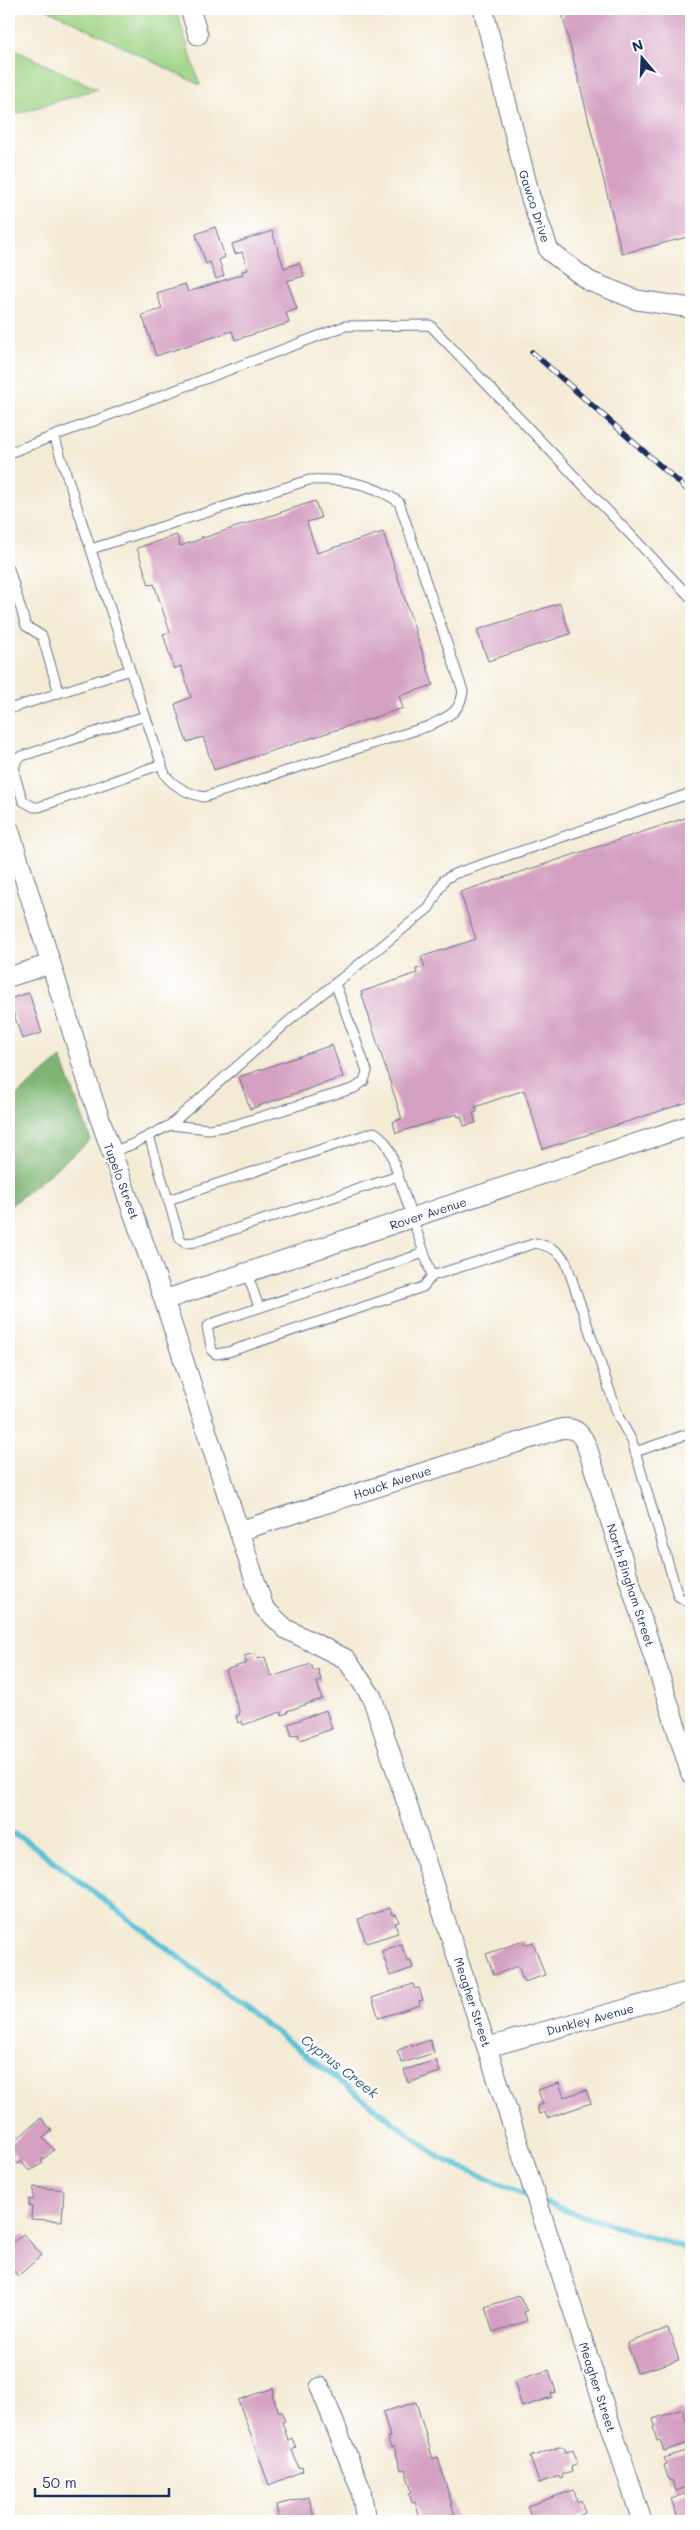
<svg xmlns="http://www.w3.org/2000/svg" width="700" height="2530" viewBox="0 0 700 2530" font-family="Mali,sans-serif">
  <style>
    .green { fill: #9ed384; stroke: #5c8171 }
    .forest { fill: #7eb572; stroke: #4c7268 }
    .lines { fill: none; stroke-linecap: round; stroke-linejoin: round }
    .stream { stroke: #59c2d6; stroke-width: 5.5 }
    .building { fill: #d4a0c1 }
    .lane-casing { stroke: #677188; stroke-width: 11 }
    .street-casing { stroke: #677188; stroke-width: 21 }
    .lane { stroke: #fff; stroke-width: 9 }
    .street { stroke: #fff; stroke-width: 19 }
    .rail-casing { stroke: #1b2f5e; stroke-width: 5.5 }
    .rail { stroke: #fff; stroke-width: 4; stroke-dasharray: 11; stroke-linecap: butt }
    .labels { text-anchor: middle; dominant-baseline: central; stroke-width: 4.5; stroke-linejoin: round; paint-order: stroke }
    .street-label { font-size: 12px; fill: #1b2f5e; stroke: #fff }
    .water-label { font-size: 14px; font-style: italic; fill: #2e5b82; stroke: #fff }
  </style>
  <rect width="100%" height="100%" fill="#fff"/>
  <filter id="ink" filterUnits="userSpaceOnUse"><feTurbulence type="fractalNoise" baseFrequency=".02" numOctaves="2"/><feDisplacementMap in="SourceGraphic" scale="10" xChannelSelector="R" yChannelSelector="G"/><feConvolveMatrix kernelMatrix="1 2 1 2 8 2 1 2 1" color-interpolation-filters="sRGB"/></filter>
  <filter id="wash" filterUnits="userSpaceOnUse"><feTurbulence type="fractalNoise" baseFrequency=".0096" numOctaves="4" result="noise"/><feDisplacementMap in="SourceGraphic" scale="20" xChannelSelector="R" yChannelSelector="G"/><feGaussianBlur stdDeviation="1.12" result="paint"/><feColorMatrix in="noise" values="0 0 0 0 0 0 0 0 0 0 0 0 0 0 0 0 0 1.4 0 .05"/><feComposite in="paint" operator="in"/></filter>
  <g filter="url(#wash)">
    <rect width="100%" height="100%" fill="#f4ebd5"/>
    <!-- green -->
    <path class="green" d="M47,9H176L200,85Z
      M9,47L97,89L9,116Z"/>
    <!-- forest -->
    <path class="forest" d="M61,1058L91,1140L9,1207V1102Z"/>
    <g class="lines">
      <!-- stream -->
      <path class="stream" d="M9,1832L26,1840L440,2158L531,2197
        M542,2201L563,2210L680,2246L691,2254"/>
    </g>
    <g id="blocks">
      <!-- building -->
      <path class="building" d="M561,9H691V236L622,254Z
        M215,227L225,257L219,260L224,276L216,279L210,262L206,264L196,234Z
        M272,231L284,268L299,263L304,276L287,281L297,309L286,313L289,323L235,340L232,331L156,356L142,315L162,309L157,293L185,284L188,292L243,274L242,271L248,270L242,252L235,254L232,244Z
        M315,501L321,518L307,522L317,553L383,532L433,685L399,696L403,708L214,770L203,737L187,742L182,729L175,704L191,697L181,666L174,669L163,634L170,632L154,584L149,585L137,548L177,535L180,546L201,539L202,536L203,538Z
        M560,603L570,634L488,661L477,630Z
        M691,816V1101L543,1149L524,1090L475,1107L477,1112L473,1113L476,1123L464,1126L461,1116L458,1117L457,1114L396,1133L393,1122L401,1119V1116L361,992L417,973L416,969L425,967L421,957L476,939L460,892Z
        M29,993L42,1033L22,1039L9,999Z
        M332,1045L343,1077L250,1109L239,1077Z
        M255,1653L257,1659L265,1657L271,1677L311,1664L314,1671L318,1669L321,1680L317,1682L322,1699L287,1711L288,1713L282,1715L281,1712L243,1725L242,1721L238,1723L236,1716L240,1714L225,1670L247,1663L244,1656Z
        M326,1710L332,1729L300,1740L298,1734L292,1736L288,1724Z
        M390,1908L392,1915L396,1914L399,1922L395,1923L398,1933L366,1943L358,1919Z
        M523,1941L525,1945L533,1942L545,1975L524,1982L518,1966L494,1975L486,1954Z
        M401,1944L408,1962L411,1961L413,1968L390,1976L382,1951Z
        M413,1984L415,1989L419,1988L423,2000L419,2001L420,2005L379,2018L372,1998Z
        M430,2040L434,2053L402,2063L397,2051L412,2044V2046Z
        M436,2060L440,2072L408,2083L404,2070Z
        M559,2083L564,2097L586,2090L591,2103L547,2118L545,2112L539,2114L537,2106L543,2104L538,2090Z
        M41,2118L52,2131L43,2138L54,2150L41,2161L43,2163L29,2171L21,2161L18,2164L14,2159L16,2156L9,2146Z
        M34,2187L64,2190L62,2221L31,2219L32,2207L29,2206V2199L33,2200Z
        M23,2234L42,2255L18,2276L9,2266V2240L12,2239L14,2242Z
        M519,2296L527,2311L524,2312L527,2321L493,2332L485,2307Z
        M668,2328L679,2360L637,2373L627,2343Z
        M549,2370L556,2392L551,2393L552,2397L522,2407L514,2381Z
        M273,2388L274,2393L272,2394L279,2412L281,2411L285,2421L282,2422L288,2440L292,2438L296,2448L292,2450L299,2468L302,2467L303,2471L269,2485L238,2400Z
        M416,2402L433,2459L438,2457L455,2516L450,2517L451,2521H421L415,2502L412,2503L409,2493L412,2492L405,2469L401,2470L394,2447L391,2448L387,2437H390L383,2412Z
        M682,2409L691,2435V2442L664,2451L660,2440L657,2441L653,2427L655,2426L653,2419Z
        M559,2447H564L566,2452L573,2450L578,2464L571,2467L572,2472L562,2475L563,2478L560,2479L559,2476L539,2483L530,2457Z
        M688,2450L691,2459L689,2461L691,2485L676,2491L672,2480L669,2481L664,2465L667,2464L664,2458Z
        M574,2490L577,2502L581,2500L585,2513L568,2521V2519L560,2521H532L527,2506Z
        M691,2492V2516L679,2520L671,2499Z
        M309,2497L315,2521H279L276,2505Z"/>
    </g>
  </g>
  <g filter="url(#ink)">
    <use href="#blocks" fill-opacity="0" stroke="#677188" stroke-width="1"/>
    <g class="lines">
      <!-- lane casing -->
      <g class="lane-casing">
        <path id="lane" d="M9,453L345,326L430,325L691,598
          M91,549L309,480C343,479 370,482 399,502L463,691C460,714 447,716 429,726L204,797C189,794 175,787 165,775L130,670
          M9,569L26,626L42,636L59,693
          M9,709L130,670L54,436
          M145,716L19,757C9,769 19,787 23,801L34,807H39L162,764
          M170,1125L209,1129L234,1125L355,1088L364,1081L367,1071L335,983
          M149,1136L180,1239L185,1243L195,1242L398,1176L432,1276L536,1243C550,1247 558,1249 566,1262L619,1418L632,1441L678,1596L691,1604
          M112,1152L133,1144L170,1125L297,1014L429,908L444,880L454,874L691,793
          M168,1200L374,1132C390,1141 393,1160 398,1176
          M424,1253L213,1323L207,1327L212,1351L216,1354L228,1352L423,1287L432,1276
          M247,1273L259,1307
          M635,1452L691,1433"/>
      </g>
      <!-- street casing -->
      <g class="street-casing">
        <path id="street" d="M190,9L198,35
          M483,9L530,196L549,251L589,281L637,300L691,308
          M9,829L93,1099L164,1300L264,1608L286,1629L346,1659L372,1697L642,2521
          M9,977L50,964
          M164,1300L691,1125
          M239,1531L560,1429C575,1426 582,1434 587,1447L691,1774
          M488,2047L691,1991
          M320,2387L361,2490L366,2521"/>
      </g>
      <!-- lane -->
      <use href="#lane" class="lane"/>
      <!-- street -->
      <use href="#street" class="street"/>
      <!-- rail casing -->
      <g class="rail-casing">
        <path id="rail" d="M532,352L691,493"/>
      </g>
      <!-- rail -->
      <use href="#rail" class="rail"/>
    </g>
  </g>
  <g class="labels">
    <!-- street labels -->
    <g class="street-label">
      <text transform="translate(535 206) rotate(72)">Gawco Drive</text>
      <text transform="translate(122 1181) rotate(70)">Tupelo Street</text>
      <text transform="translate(428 1213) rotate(-18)">Rover Avenue</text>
      <text transform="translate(392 1482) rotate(-18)">Houck Avenue</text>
      <text transform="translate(631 1585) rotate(72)">North Bingham Street</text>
      <text transform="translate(473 2002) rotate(72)">Meagher Street</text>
      <text transform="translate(590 2019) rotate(-15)">Dunkley Avenue</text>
      <text transform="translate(598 2387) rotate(72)">Meagher Street</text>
    </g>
    <!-- water labels -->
    <g class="water-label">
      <text transform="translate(340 2066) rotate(38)">Cyprus Creek</text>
    </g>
  </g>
  <!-- margin -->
  <rect width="700" height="2530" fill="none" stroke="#fff" stroke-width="30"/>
  <!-- north arrow -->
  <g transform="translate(642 58) rotate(341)" stroke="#ffffff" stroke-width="4" paint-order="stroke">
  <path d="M0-4L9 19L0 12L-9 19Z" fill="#1b2f5e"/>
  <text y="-8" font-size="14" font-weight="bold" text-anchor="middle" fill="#1b2f5e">N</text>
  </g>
  <!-- scale -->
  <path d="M35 2488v8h134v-8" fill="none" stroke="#1b2f5e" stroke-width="2.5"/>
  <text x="42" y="2488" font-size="15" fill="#1b2f5e" stroke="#ffffff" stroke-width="4" paint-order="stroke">50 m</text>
</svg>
